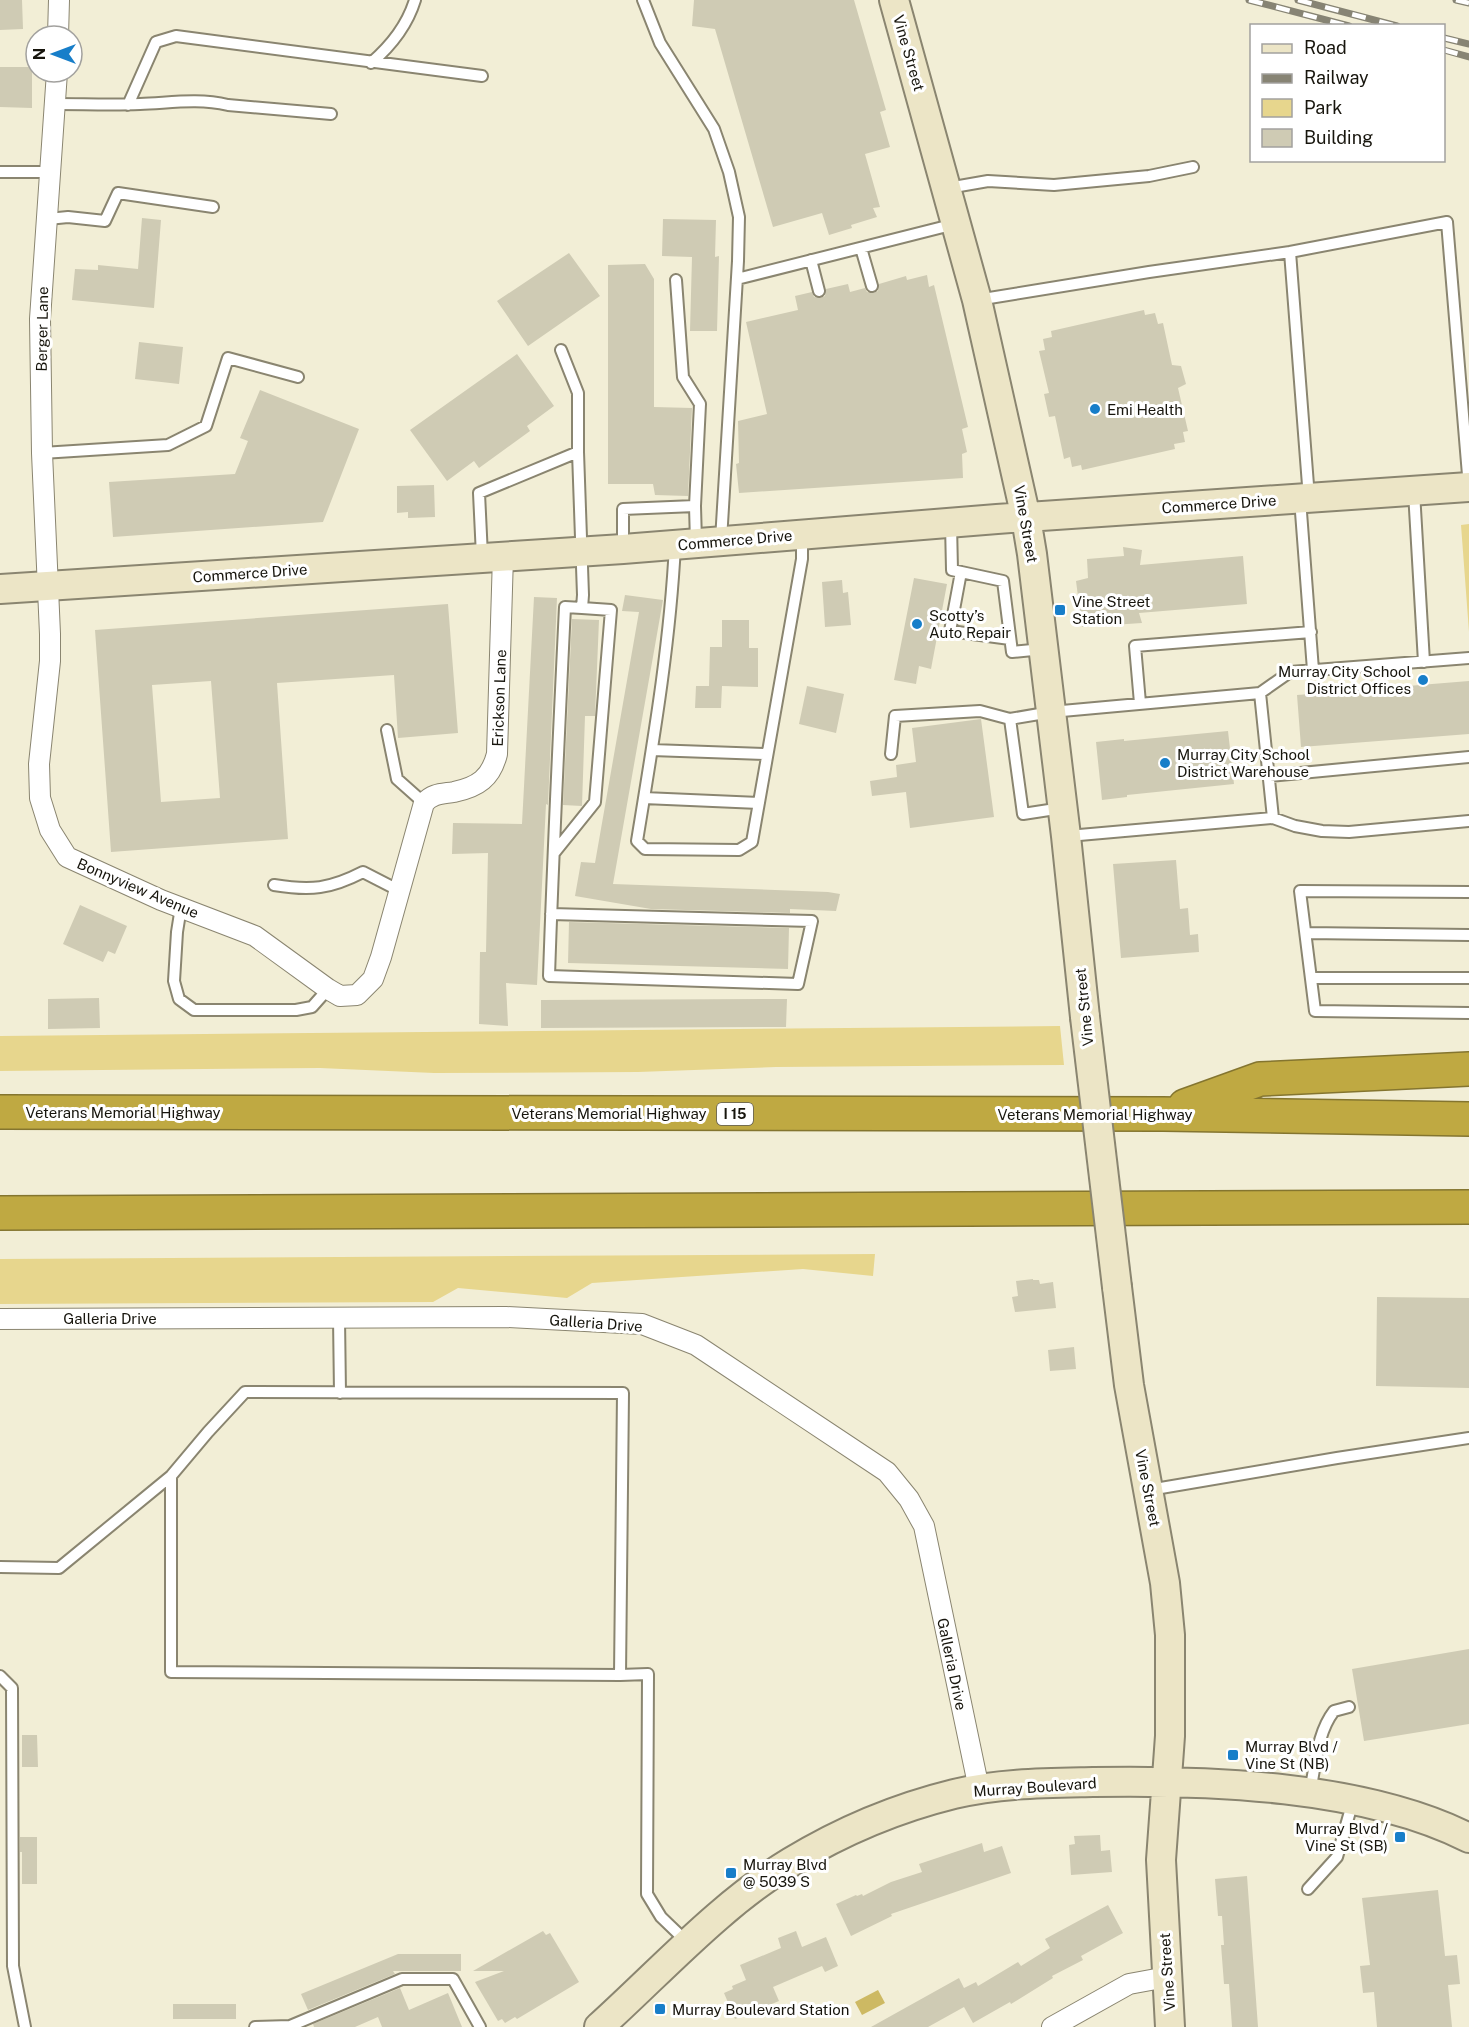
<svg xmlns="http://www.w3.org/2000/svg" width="1469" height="2027" viewBox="0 0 1469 2027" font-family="'Public Sans',sans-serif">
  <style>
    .green { fill: #e7d68d }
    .water { fill: #cdb963 }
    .building { fill: #cfcbb4; fill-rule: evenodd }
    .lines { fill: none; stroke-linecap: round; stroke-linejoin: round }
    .lane-casing { stroke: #8a8570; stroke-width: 14 }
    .street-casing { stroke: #8a8570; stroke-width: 22 }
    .secondary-casing { stroke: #8a8570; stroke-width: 32 }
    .highway-casing { stroke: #84752f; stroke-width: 36 }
    .lane { stroke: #fff; stroke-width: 10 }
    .street { stroke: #fff; stroke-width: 20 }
    .secondary { stroke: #ece5c6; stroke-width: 28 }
    .highway { stroke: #bfa942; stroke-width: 33 }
    .rail-casing { stroke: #878474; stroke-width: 7 }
    .rail { stroke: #fff; stroke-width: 4.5; stroke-dasharray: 14; stroke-linecap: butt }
    .secondary-bridge-casing { stroke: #8a8570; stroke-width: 32; stroke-linecap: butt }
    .secondary-bridge { stroke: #ece5c6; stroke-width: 28 }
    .poi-dot { fill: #177ec9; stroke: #fff; stroke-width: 2 }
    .labels { text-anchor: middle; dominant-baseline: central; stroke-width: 6; stroke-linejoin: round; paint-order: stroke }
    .shield { fill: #fff; stroke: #5d5b56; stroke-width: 1.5 }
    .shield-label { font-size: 14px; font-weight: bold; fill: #17150d }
    .street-label { font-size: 15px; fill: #17150d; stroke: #fff }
    .poi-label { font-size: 15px; fill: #17150d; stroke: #fff; text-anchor: start }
  </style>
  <rect width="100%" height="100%" fill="#f2eed6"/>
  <!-- green -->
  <path class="green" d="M1469,524V632L1461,525Z
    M1060,1026L1064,1065L776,1067L638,1072L434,1073L320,1068L0,1071V1036Z
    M875,1254L873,1276L803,1269L592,1283L567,1298L458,1288L433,1302L0,1304V1259Z"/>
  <!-- water -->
  <path class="water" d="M878,1990L885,2003L862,2015L855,2002Z"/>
  <!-- building -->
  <path class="building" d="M0,0H22L23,29L0,30Z
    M694,0H854L886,110L880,112L890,147L865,154L880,207L873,208L877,217L851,225L852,228L829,235L822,213L773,227L715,29L692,26Z
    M0,67H32V108L0,107Z
    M142,218L161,220L154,308L72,300L75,269L98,270V265L138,269Z
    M663,219L716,220L715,257L719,256L717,331H690L692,257L662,256Z
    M569,253L600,296L528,346L497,301Z
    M645,264L654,279V407L692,408L688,496L655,495L653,484H608V265Z
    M927,275L929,287L934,285L968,427L962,429L967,452L962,454L963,478L739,493L736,464L739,463L738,421L767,414L746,322L798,310L795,296L812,292L814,297L820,298L825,296L826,289L848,284L850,292L865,288L867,292L874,293L878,291L879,284L906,276L907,280Z
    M1144,310L1145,315L1155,313L1158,324L1163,323L1172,365L1181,366L1186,384L1178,388L1188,431L1183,432L1185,442L1174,444L1175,449L1082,470L1081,465L1072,467L1070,457L1064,459L1055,416L1049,417L1044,394L1049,393L1039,351L1045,350L1043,339L1052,337L1051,331Z
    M139,342L183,347L179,384L135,379Z
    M517,354L554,406L527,426L530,431L479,468L474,461L447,481L410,430Z
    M260,390L359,429L323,522L113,537L109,482L235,474L248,441L240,438Z
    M434,485L435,517L408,518V512L397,513V486Z
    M1123,547L1142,550L1140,565L1243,556L1247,604L1139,613L1142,623L1082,627L1076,581L1088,578L1087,559L1124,556Z
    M914,578L947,584L931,669L919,666L916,684L894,680Z
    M842,580L843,593L848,592L851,625L825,627L822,582Z
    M625,595L663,600L613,884L828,892L840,894L836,911L790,909V913L651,909L575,896L581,862L595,863L639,612L622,611Z
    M534,597L557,598L548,805L546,804L537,985L506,983L508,1026L479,1024L480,952H486L488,853L452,854L453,823L522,824Z
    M448,604L458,733L398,738L394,675L277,683L288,839L111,852L95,630ZM211,681L220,798L161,802L152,685Z
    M572,619L599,620L595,716H585L582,806L563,805Z
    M722,620H749V648H758V687L722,686L721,708H695L696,686H709L710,647H722Z
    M1469,681V734L1301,747L1297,695Z
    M807,686L844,694L836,733L799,724Z
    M981,719L994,817L910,828L906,792L872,796L870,781L897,777L896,765L916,762L912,728Z
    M1228,731L1234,784L1127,795V797L1102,800L1096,742L1124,739V741Z
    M1176,860L1180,909L1188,908L1190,935L1198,934L1199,952L1121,958L1113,864Z
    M80,905L127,926L115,954L108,951L103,962L63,944Z
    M569,922L789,928L788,969L568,963Z
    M99,998L100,1028L48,1029V999Z
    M787,999L786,1027L541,1028V1000Z
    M1033,1279V1280H1039L1040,1284L1053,1282L1056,1308L1015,1312L1012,1297L1018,1296L1016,1281Z
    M1377,1297L1469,1298V1388L1376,1386Z
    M1074,1347L1076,1369L1050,1371L1048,1350Z
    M1469,1649V1724L1364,1741L1352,1669Z
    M22,1735H37L38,1767H22Z
    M1100,1835L1101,1851L1110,1850L1112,1872L1071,1875L1069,1845L1075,1844L1074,1836Z
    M20,1837H37V1884H22V1852H20Z
    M982,1843L984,1852L1002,1846L1011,1873L891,1914L892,1916L851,1936L836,1904L856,1895L857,1896L862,1894L863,1896L891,1882L922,1872L919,1864Z
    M1247,1876L1258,2027H1232L1229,1984H1224L1221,1945H1224L1222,1916H1218L1215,1879Z
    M1438,1890L1445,1956L1457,1955L1460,1984L1448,1985L1452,2027H1377L1374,1992L1363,1993L1360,1966L1370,1965L1362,1898Z
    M1108,1905L1123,1933L1081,1956L1083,1960L1052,1976L1053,1978L1011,2004L1010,2002L973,2023L964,2007L928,2027H871L959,1978L964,1988L976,1982L978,1986L1018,1962L1021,1966L1050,1948L1045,1939Z
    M543,1931L546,1935L550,1933L579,1982L517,2019L515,2017L505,2023L502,2019L498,2021L475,1982L504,1971H473Z
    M796,1931L802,1947L826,1937L838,1966L825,1972L822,1966L773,1987L779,2001L735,2019L724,1993L733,1989L732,1986L746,1980L740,1965L781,1948L778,1938Z
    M398,1954H461V1971H393L395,1974L308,2010L301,1994Z
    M400,1988L409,2010L448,1993L462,2027H382L378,2017L355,2027H314L313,2024Z
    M173,2004H236V2019H173Z"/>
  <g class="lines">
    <!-- lane casing -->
    <g class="lane-casing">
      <path id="lane" d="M643,0L660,43L714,129L729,172L739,217L738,261L721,540
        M371,63C392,45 407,26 415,0
        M56,104C84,104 112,105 140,104C170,103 198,98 228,105L331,114
        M128,105L156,42L176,36L482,76
        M0,172H51
        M948,188L988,181L1054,185L1149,176L1193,167
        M48,219L68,217L105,221L118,193L213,207
        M861,248L872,286
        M1290,252L1447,222L1469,487
        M811,260L819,291
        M737,279L955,224
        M676,280L683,377L700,404L695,506
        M977,300L1149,272L1290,252L1309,498
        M42,453L168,445L206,426L228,358L298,377
        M1414,492L1424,662
        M1300,499L1313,670
        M951,524L952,570L1003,581L1012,652L1043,649
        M675,545C670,645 653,743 637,841L645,849L739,850L752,842L802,559V535
        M623,548V509L695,506L696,542
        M482,556L479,493L578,452
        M961,572L950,631L1010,639
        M1260,693L1290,672L1469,658
        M1140,703L1135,646L1311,632
        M387,730L397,779L424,803
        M652,750L767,754
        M891,754L895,716L980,711L1010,719
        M1269,776L1469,757
        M644,798L759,803
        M1062,808L1023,814L1010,719L1051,712L1260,693L1273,818
        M1068,836L1273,818L1295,826L1322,831L1349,832L1469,821
        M554,853L595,802L611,610L582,608
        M274,885C311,891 330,889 363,872L400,891
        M1469,892L1300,891L1315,1011L1469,1013
        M181,907L177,932L174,981L179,999L194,1010H296L312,1007L328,989
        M551,914L812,921L798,984L549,976C553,853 559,730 565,607L582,608L583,595L578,452V393L561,350
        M1306,933L1469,935
        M1311,978H1469
        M339,1318L340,1393
        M1149,1490L1337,1458L1469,1438
        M0,1567L59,1568L171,1476L208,1432L245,1392L623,1393L620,1675L171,1672V1476
        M620,1675L648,1674L647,1894L661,1917L687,1942
        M0,1676L12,1688L13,1966L25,2027
        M1310,1791C1316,1764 1317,1733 1334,1711L1349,1707
        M1308,1889L1337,1857L1353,1801
        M255,2027L290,2026L402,1979H453L480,2027"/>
    </g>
    <!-- street casing -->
    <g class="street-casing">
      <path id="street" d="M58,36L59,0
        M57,72L40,319L42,453L50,634V661L39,764L40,798L50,830L67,857L161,900L255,936L328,989L340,996L357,995L373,979L381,957L424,803C433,793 442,794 454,792C478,787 491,778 497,754L503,556
        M0,1319L506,1317L642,1324L696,1345L887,1472L909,1499L924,1526L979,1789
        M1052,2027L1129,1984L1167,1977"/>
    </g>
    <!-- secondary casing -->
    <g class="secondary-casing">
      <path id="secondary" d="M894,0L977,300L1026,518L1032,554L1066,836L1085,1017
        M0,589L623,549L997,519L1469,487
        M1117,1287L1129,1385L1165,1583L1170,1635V1736L1161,1860L1170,2027
        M599,2027C661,1971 720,1905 791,1862C842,1831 897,1808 954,1794C999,1783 1047,1783 1093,1782C1208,1780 1364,1785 1469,1838"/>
    </g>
    <!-- highway casing -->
    <g class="highway-casing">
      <path id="highway" d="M1185,1106L1260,1079L1469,1069
        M0,1112L1163,1114L1469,1119
        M0,1213L1469,1207"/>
    </g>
    <!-- lane -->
    <use href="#lane" class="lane"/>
    <!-- street -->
    <use href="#street" class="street"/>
    <!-- secondary -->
    <use href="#secondary" class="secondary"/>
    <!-- highway -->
    <use href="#highway" class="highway"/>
    <!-- rail casing -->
    <g class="rail-casing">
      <path id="rail" d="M1249,0L1349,26
        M1298,0L1397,26
        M1456,0L1469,3
        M1444,38L1469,44
        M1444,50L1469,57"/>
    </g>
    <!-- rail -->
    <use href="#rail" class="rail"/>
    <!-- secondary-bridge casing -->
    <g class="secondary-bridge-casing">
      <path id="secondary-bridge" d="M1085,1017L1117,1287"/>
    </g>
    <!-- secondary-bridge -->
    <use href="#secondary-bridge" class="secondary-bridge"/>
  </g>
  <!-- markers -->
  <g class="poi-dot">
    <circle cx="1095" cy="409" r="6"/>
    <rect x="1054" y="604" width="12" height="12" rx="3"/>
    <circle cx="917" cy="624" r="6"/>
    <circle cx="1423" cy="680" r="6"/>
    <circle cx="1165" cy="763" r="6"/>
    <rect x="1227" y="1749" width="12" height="12" rx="3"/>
    <rect x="1394" y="1831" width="12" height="12" rx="3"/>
    <rect x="725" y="1867" width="12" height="12" rx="3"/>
    <rect x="654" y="2003" width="12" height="12" rx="3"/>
  </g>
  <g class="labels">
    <!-- shield labels -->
    <rect class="shield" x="717" y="1103" width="36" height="22" rx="4.5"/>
    <g class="shield-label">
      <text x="735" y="1114">I 15</text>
    </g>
    <!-- street labels -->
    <g class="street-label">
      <text transform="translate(909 53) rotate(74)">Vine Street</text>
      <text transform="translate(42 329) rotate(-89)">Berger Lane</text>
      <text transform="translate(1219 504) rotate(-4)">Commerce Drive</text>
      <text transform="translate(1026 524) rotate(80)">Vine Street</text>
      <text transform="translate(735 540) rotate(-5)">Commerce Drive</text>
      <text transform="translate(250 573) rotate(-4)">Commerce Drive</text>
      <text transform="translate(499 698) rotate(-88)">Erickson Lane</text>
      <text transform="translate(138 888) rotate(23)">Bonnyview Avenue</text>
      <text transform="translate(1084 1007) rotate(-96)">Vine Street</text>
      <text x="123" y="1112">Veterans Memorial Highway</text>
      <text x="609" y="1113">Veterans Memorial Highway</text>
      <text x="1095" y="1114">Veterans Memorial Highway</text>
      <text x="110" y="1318">Galleria Drive</text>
      <text transform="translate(596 1323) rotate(4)">Galleria Drive</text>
      <text transform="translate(1148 1488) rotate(79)">Vine Street</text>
      <text transform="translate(952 1664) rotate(78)">Galleria Drive</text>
      <text transform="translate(1035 1787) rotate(-4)">Murray Boulevard</text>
      <text transform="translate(1167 1972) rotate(-94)">Vine Street</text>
    </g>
    <!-- poi labels -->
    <g class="poi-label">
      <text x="1107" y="409">Emi Health</text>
      <text x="1072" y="601">Vine Street<tspan x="1072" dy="17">Station</tspan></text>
      <text x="929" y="615">Scotty’s<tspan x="929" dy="17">Auto Repair</tspan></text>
      <text x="1411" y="671" text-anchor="end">Murray City School<tspan x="1411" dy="17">District Offices</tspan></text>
      <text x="1177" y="754">Murray City School<tspan x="1177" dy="17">District Warehouse</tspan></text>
      <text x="1245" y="1746">Murray Blvd /<tspan x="1245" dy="17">Vine St (NB)</tspan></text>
      <text x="1388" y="1828" text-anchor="end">Murray Blvd /<tspan x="1388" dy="17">Vine St (SB)</tspan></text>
      <text x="743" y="1864">Murray Blvd<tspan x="743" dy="17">@ 5039 S</tspan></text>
      <text x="672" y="2009">Murray Boulevard Station</text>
    </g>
  </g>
  <!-- legend -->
  <rect x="1250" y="24" width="195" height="138" fill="#ffffff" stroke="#a2a19e" stroke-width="1.5"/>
  <rect x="1262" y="44" width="30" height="9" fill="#ece5c6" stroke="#a2a19e" stroke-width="1.5"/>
  <text x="1304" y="54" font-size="18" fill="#17150d">Road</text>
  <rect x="1262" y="74" width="30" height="9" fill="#878474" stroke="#a2a19e" stroke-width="1.5"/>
  <text x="1304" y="84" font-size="18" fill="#17150d">Railway</text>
  <rect x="1262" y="99" width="30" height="18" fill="#e7d68d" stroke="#a2a19e" stroke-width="1.5"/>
  <text x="1304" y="114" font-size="18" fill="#17150d">Park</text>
  <rect x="1262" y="129" width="30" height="18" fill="#cfcbb4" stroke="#a2a19e" stroke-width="1.5"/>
  <text x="1304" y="144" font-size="18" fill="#17150d">Building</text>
  <!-- north arrow -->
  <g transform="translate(54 54) rotate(270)"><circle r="28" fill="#ffffff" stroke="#a2a19e" stroke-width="1.5"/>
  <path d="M0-4.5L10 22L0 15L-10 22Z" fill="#177ec9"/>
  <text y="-9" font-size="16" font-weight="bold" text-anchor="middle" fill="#17150d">N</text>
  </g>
</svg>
